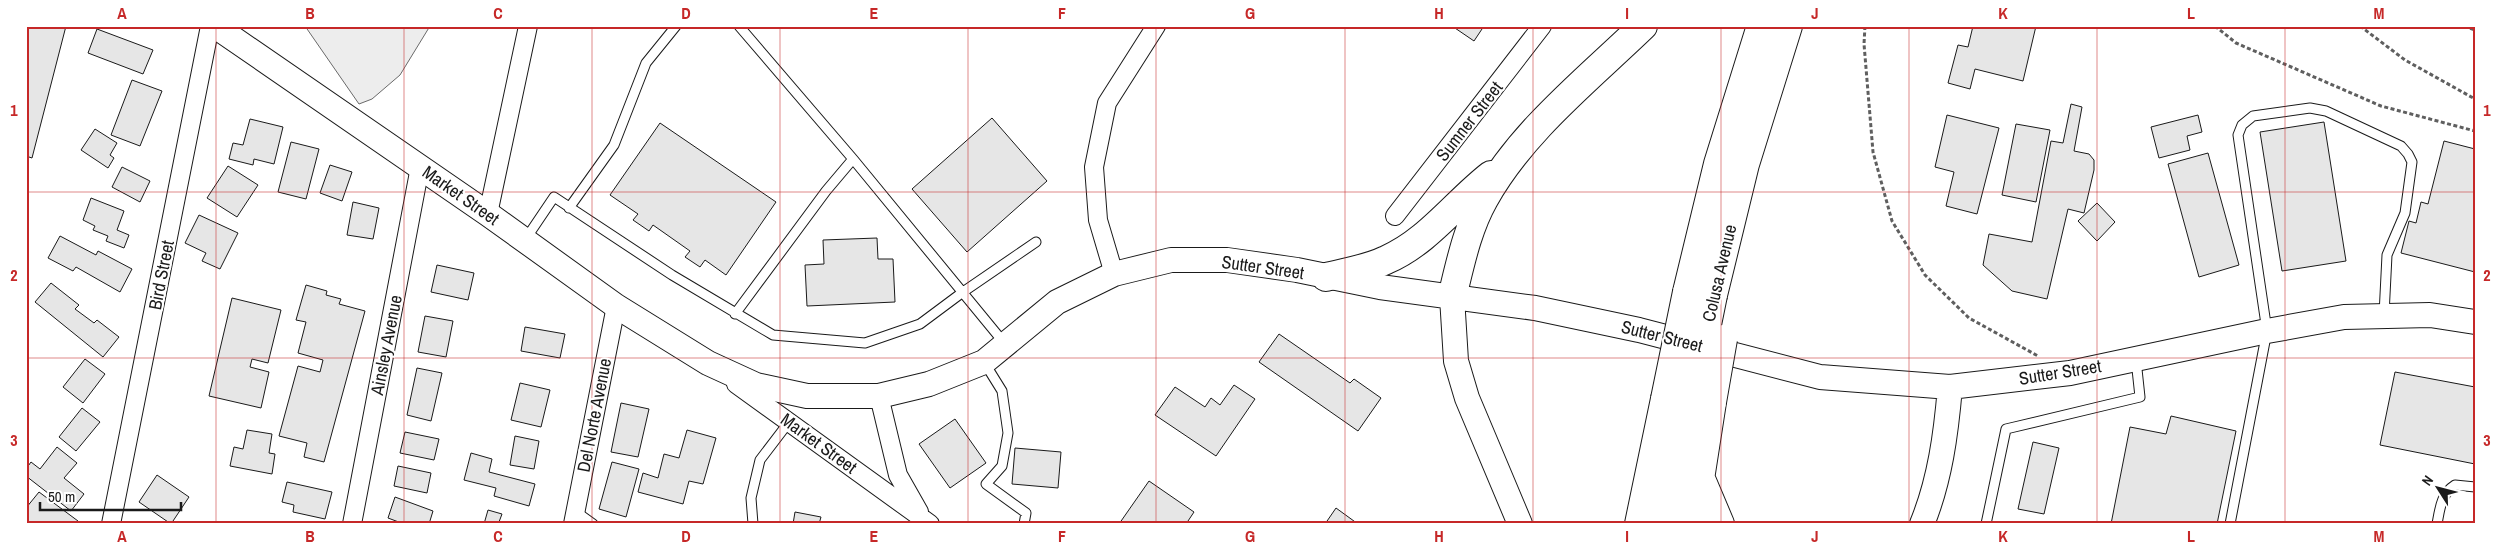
<svg xmlns="http://www.w3.org/2000/svg" width="2501" height="550" viewBox="0 0 2501 550" font-family="'Archivo Narrow',sans-serif">
  <style>
    .built { fill: #ededed; stroke: #6a6a6a }
    .building { fill: #e6e6e6; stroke: #1a1a1a }
    .lines { fill: none; stroke-linecap: round; stroke-linejoin: round }
    .lane-casing { stroke: #1a1a1a; stroke-width: 11 }
    .street-casing { stroke: #1a1a1a; stroke-width: 20 }
    .secondary-casing { stroke: #1a1a1a; stroke-width: 26 }
    .highway-casing { stroke: #1a1a1a; stroke-width: 30 }
    .path { stroke: #5f5f5f; stroke-width: 3; stroke-dasharray: 4 2.5; stroke-linecap: butt }
    .lane { stroke: #fff; stroke-width: 9 }
    .street { stroke: #fff; stroke-width: 18 }
    .secondary { stroke: #fff; stroke-width: 24 }
    .highway { stroke: #fff; stroke-width: 28 }
    .highway-bridge-casing { stroke: #1a1a1a; stroke-width: 30; stroke-linecap: butt }
    .highway-bridge { stroke: #fff; stroke-width: 28 }
    .grid { fill: none; stroke: #c62828; stroke-width: 1; stroke-opacity: 0.55 }
    .labels { text-anchor: middle; dominant-baseline: central; stroke-width: 4; stroke-linejoin: round; paint-order: stroke }
    .street-label { font-size: 18px; fill: #1a1a1a; stroke: #fff }
    .neatline { fill: none; stroke: #c62828; stroke-width: 2 }
    .grid-label { font-size: 16px; text-anchor: middle; font-weight: bold; fill: #c62828 }
  </style>
  <rect width="100%" height="100%" fill="#fff"/>
  <!-- built -->
  <path class="built" d="M305,26H430L400,75L372,99L359,104Z"/>
  <!-- building -->
  <path class="building" d="M26,26H66L32,158L26,156Z
    M1452,26H1484L1474,41Z
    M1973,26H2036L2023,81L1975,69L1970,89L1948,83L1958,45L1968,47Z
    M97,29L153,50L143,74L88,53Z
    M132,80L162,91L140,146L111,135Z
    M2071,104L2082,107L2074,151L2089,154L2094,160V170L2084,213L2068,209L2047,299L2012,291L1983,265L1989,234L2032,242L2051,141L2063,143Z
    M1947,115L1999,128L1977,214L1946,206L1954,172L1935,167Z
    M2198,115L2202,132L2187,136L2190,150L2159,158L2151,127Z
    M992,118L1047,181L967,252L912,189Z
    M250,119L283,127L274,164L254,159L253,165L229,159L233,143L243,145Z
    M2324,122L2346,261L2282,271L2260,132Z
    M660,123L776,202L726,275L705,260L700,267L685,257L690,251L653,225L649,231L633,220L638,214L610,195Z
    M2016,124L2050,130L2036,202L2002,195Z
    M95,129L117,143L110,155L114,158L108,168L81,150Z
    M2444,141L2475,149V272L2401,253L2409,221L2416,223L2421,202L2428,204Z
    M291,142L319,149L306,199L278,192Z
    M2208,153L2239,265L2199,277L2168,164Z
    M330,165L352,172L342,201L320,193Z
    M228,166L258,185L237,217L207,198Z
    M122,167L150,181L140,202L112,187Z
    M91,198L124,211L117,230L129,235L124,248L106,241L108,236L93,230L95,226L83,220Z
    M353,202L379,208L373,239L347,235Z
    M2097,203L2115,222L2097,241L2078,221Z
    M199,215L238,233L220,269L202,261L206,253L185,243Z
    M60,236L96,255L98,251L132,269L120,292L76,267L73,271L48,258Z
    M877,238L878,259H893L895,302L807,306L805,265L824,264L823,240Z
    M437,265L474,273L468,300L431,292Z
    M51,283L79,305L75,309L94,323L97,320L119,337L103,357L35,302Z
    M306,285L327,291L326,295L341,299L339,304L365,311L324,462L304,457L307,443L279,436L298,366L320,372L323,360L298,353L306,322L296,320Z
    M232,298L281,310L268,363L252,359L250,367L269,372L261,408L209,396Z
    M425,316L453,321L446,357L418,352Z
    M525,327L565,334L560,358L521,351Z
    M1279,334L1350,383L1354,379L1381,398L1358,431L1259,362Z
    M85,359L105,374L83,403L63,387Z
    M417,368L442,373L431,421L407,415Z
    M2395,372L2475,387V464L2380,445Z
    M520,383L550,390L541,427L511,420Z
    M1234,385L1255,399L1216,456L1155,415L1175,387L1205,407L1211,398L1220,405Z
    M621,403L649,409L638,457L611,452Z
    M82,408L100,422L76,451L59,437Z
    M2171,416L2236,431L2217,524H2111L2130,427L2166,434Z
    M955,419L986,463L950,488L919,444Z
    M247,430L272,434L269,453L275,454L272,474L230,466L234,447L243,449Z
    M687,430L716,438L703,484L689,481L683,504L638,492L643,473L658,478L664,454L679,458Z
    M405,432L439,439L434,460L400,453Z
    M515,436L539,441L534,469L510,465Z
    M2033,442L2059,448L2044,514L2018,509Z
    M57,447L77,463L64,478L84,494L71,511L26,476V469L31,462L40,469Z
    M1015,448L1061,452L1058,488L1012,484Z
    M471,453L492,459L489,472L535,484L529,506L494,496L496,488L464,480Z
    M612,462L639,469L626,517L599,509Z
    M398,466L431,473L427,493L394,486Z
    M157,475L189,497L171,524L139,502Z
    M1149,481L1194,512L1186,524H1119Z
    M287,482L332,492L325,519L293,512L294,505L282,502Z
    M39,492L78,521L76,524H26V508Z
    M395,497L433,511L429,524H404L388,518Z
    M1336,508L1358,524H1325Z
    M488,510L502,514L499,522L506,524H484Z
    M795,512L821,517L819,524H793Z"/>
  <g class="lines">
    <!-- lane casing -->
    <g class="lane-casing">
      <path id="lane" d="M739,26L853,159L1005,344
        M569,208L614,145L646,63L676,26
        M525,240L554,197L672,275L773,335L865,343L920,324L963,292L1036,242
        M735,314L826,191L853,159
        M984,362L1002,391L1008,433L1002,466L986,484L1026,513L1024,524
        M575,511L593,524
        M753,524L751,498L760,460L789,422
        M1986,524L2006,429L2140,397L2136,360
        M2230,524L2267,331L2238,135L2242,125L2253,116L2310,108L2326,111L2401,146L2408,154L2412,162L2405,213L2387,255L2384,315
        M2437,524C2440,508 2441,494 2455,485L2475,487"/>
    </g>
    <!-- street casing -->
    <g class="street-casing">
      <path id="street" d="M488,214L528,26
        M1395,216L1542,26
        M1114,274L1098,220L1094,167L1107,103L1156,26
        M736,384L930,524
        M879,396L898,475L919,512
        M111,524L210,26
        M352,524L420,167
        M573,524L616,306"/>
    </g>
    <!-- secondary casing -->
    <g class="secondary-casing">
      <path id="secondary" d="M215,26L488,214L616,306L708,363L756,385L807,396H879L929,384L984,362L1057,302L1114,274L1171,260H1227L1297,270L1380,287L1535,308L1639,330L1820,377L1950,387L2070,373L2267,331L2344,317L2430,315L2475,322
        M1452,297L1456,361L1467,398L1520,524
        M1922,524C1940,480 1946,434 1950,387"/>
    </g>
    <!-- highway casing -->
    <g class="highway-casing">
      <path id="highway" d="M1326,277C1346,272 1368,269 1386,260C1428,242 1456,202 1491,175
        M1687,292L1718,164L1761,26
        M1713,295L1745,164L1788,26
        M1452,297C1460,265 1467,229 1484,199C1522,131 1587,80 1643,26
        M1701,479L1720,524
        M1639,524L1665,399
        M1666,524L1691,403
        M1693,524L1712,402"/>
    </g>
    <!-- path -->
    <path class="path" d="M1865,26L1864,44L1873,152L1892,221L1925,275L1969,318L2038,356
      M2215,26L2236,43L2381,106L2475,131
      M2360,26L2405,60L2475,99
      M2464,26L2475,30"/>
    <!-- lane -->
    <use href="#lane" class="lane"/>
    <!-- street -->
    <use href="#street" class="street"/>
    <!-- secondary -->
    <use href="#secondary" class="secondary"/>
    <!-- highway -->
    <use href="#highway" class="highway"/>
    <!-- highway-bridge casing -->
    <g class="highway-bridge-casing">
      <path id="highway-bridge" d="M1665,399L1687,292
        M1712,402L1723,339
        M1691,403L1713,295"/>
    </g>
    <!-- highway-bridge -->
    <use href="#highway-bridge" class="highway-bridge"/>
  </g>
  <!-- grid -->
  <path class="grid" d="M216,26V524M404,26V524M592,26V524M780,26V524M968,26V524M1156,26V524M1345,26V524M1533,26V524M1721,26V524M1909,26V524M2097,26V524M2285,26V524M26,192H2475M26,358H2475"/>
  <g class="labels">
    <!-- street labels -->
    <g class="street-label">
      <text transform="translate(1469 121) rotate(-52)">Sumner Street</text>
      <text transform="translate(461 195) rotate(35)">Market Street</text>
      <text transform="translate(1263 267) rotate(8)">Sutter Street</text>
      <text transform="translate(1719 273) rotate(-77)">Colusa Avenue</text>
      <text transform="translate(161 275) rotate(-79)">Bird Street</text>
      <text transform="translate(1662 336) rotate(14)">Sutter Street</text>
      <text transform="translate(386 345) rotate(-79)">Ainsley Avenue</text>
      <text transform="translate(2060 372) rotate(-9)">Sutter Street</text>
      <text transform="translate(594 415) rotate(-79)">Del Norte Avenue</text>
      <text transform="translate(819 443) rotate(36)">Market Street</text>
    </g>
  </g>
  <!-- border -->
  <rect width="2501" height="550" fill="none" stroke="#ffffff" stroke-width="55"/>
  <!-- north arrow -->
  <g transform="translate(2438 488) rotate(306)" stroke="#ffffff" stroke-width="4" paint-order="stroke">
  <path d="M0-4L9 19L0 12L-9 19Z" fill="#1a1a1a"/>
  <text y="-8" font-size="14" font-weight="bold" text-anchor="middle" fill="#1a1a1a">N</text>
  </g>
  <!-- scale -->
  <path d="M40 502v8h141v-8" fill="none" stroke="#1a1a1a" stroke-width="2.5"/>
  <text x="48" y="502" font-size="15" fill="#1a1a1a" stroke="#ffffff" stroke-width="4" paint-order="stroke">50 m</text>
  <rect x="28" y="28" width="2446" height="494" class="neatline"/>
  <g class="grid-label">
    <text x="122" y="19">A</text>
    <text x="310" y="19">B</text>
    <text x="498" y="19">C</text>
    <text x="686" y="19">D</text>
    <text x="874" y="19">E</text>
    <text x="1062" y="19">F</text>
    <text x="1250" y="19">G</text>
    <text x="1439" y="19">H</text>
    <text x="1627" y="19">I</text>
    <text x="1815" y="19">J</text>
    <text x="2003" y="19">K</text>
    <text x="2191" y="19">L</text>
    <text x="2379" y="19">M</text>
    <text x="14" y="116">1</text>
    <text x="2487" y="116">1</text>
    <text x="14" y="281">2</text>
    <text x="2487" y="281">2</text>
    <text x="14" y="446">3</text>
    <text x="2487" y="446">3</text>
    <text x="122" y="542">A</text>
    <text x="310" y="542">B</text>
    <text x="498" y="542">C</text>
    <text x="686" y="542">D</text>
    <text x="874" y="542">E</text>
    <text x="1062" y="542">F</text>
    <text x="1250" y="542">G</text>
    <text x="1439" y="542">H</text>
    <text x="1627" y="542">I</text>
    <text x="1815" y="542">J</text>
    <text x="2003" y="542">K</text>
    <text x="2191" y="542">L</text>
    <text x="2379" y="542">M</text>
  </g>
</svg>
